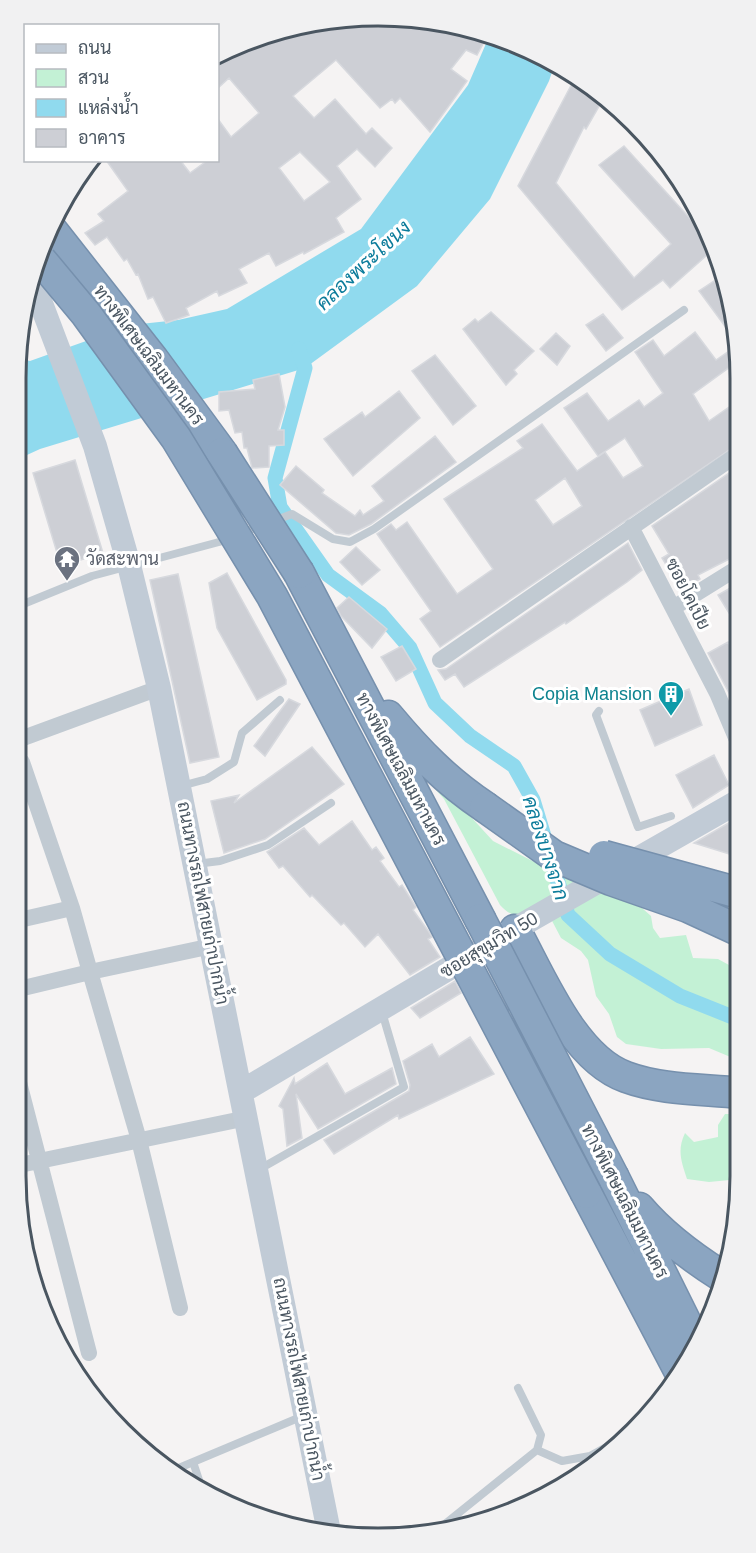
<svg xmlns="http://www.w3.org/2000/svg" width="756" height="1553" viewBox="0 0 756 1553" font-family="Helvetica,Sarabun,sans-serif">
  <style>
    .green { fill: #c3f1d5 }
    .water { fill: #90daee }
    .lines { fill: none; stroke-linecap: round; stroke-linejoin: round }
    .canal { stroke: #90daee; stroke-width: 15 }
    .building { fill: #cdcfd5; stroke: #d7d9de; stroke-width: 1.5; fill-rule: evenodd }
    .highway-casing { stroke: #7690ad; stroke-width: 33 }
    .lane { stroke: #c1cad2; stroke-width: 8 }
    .street { stroke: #c1cad2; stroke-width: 16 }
    .secondary { stroke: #c1cbd6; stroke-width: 24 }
    .highway { stroke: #8ba5c1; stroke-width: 30 }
    .highway-bridge-casing { stroke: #7690ad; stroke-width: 33; stroke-linecap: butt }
    .highway-bridge { stroke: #8ba5c1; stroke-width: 30 }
    .labels { text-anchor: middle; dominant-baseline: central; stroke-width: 6; stroke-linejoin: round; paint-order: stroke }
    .street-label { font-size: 18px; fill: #4a5661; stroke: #fff }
    .worship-label { font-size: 18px; fill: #5b616d; stroke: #fff; text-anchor: start }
    .culture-label { font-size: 18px; fill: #0d838f; stroke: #fff; text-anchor: end }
    .water-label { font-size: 20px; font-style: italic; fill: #0c7c9b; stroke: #fff }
    .rim { fill: none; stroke: #4a5661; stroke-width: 3 }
  </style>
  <rect width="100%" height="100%" fill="#f5f3f3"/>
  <!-- green -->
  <path class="green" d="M427,769L493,841L560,875L642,908L651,916L653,928L660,938L686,935L693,958L718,959L729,965L740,980V1061L709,1048L661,1049L626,1044L617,1037L609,1014L596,996L588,960L581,951L561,938L550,917C530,918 514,921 500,905L444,799L428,781Z
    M725,1114H740V1179L709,1182L687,1179C681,1161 677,1150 685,1133L694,1142L718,1137V1125Z"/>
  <!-- water -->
  <path class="water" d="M488,39L538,52L555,63L549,81L490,199L417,286L305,368L40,449L16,460L17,348L22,359L30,361L131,325L178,320L227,309L361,229L468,85Z"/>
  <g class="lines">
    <!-- canal -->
    <path class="canal" d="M299,349L305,368L275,478L280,507L328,575L380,613L410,648L435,703L470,736L514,766L533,800L568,915L610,954L680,996L740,1020"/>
  </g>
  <!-- building -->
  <path class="building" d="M401,16L472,34L484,42L477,55L466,50L451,69L467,81L430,132L400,98L395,103L392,99L380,108L336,60L293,96L314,118L335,99L366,134L372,128L392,148L375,167L357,149L337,166L361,199L336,218L344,232L304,254L303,252L276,266L269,253L239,269L247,283L219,296L217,291L186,308L189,315L166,323L153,297L148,299L138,274L136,275L127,259L124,261L107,237L95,245L85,233L104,221L98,214L128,191L106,160H180L190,173L208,160H218V119L231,137L259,113L229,78L218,88V60L261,34ZM300,152L330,182L304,201L279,168Z
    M576,76L605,96L586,129L584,127L556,183L634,278L671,244L599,165L624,146L716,247L670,288L663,280L622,310L518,186Z
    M714,281L731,303L738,331V344L699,291Z
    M491,312L534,351L514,370L517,374L506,385L463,329L475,319L478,322Z
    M603,314L623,338L606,351L586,325Z
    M695,332L716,360L738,345V361L693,394L709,421L738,401V444L440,647L420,619L431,611L377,534L391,524L396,530L407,522L457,594L493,569L444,499L523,448L517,441L542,424L577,471L605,452L623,478L643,466L625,438L598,456L564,408L587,393L608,421L639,400L644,407L663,393L635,352L653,340L664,356ZM565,478L582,506L553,525L535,500Z
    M556,333L570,346L557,365L540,349Z
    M435,355L476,406L453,425L412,371Z
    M279,374L285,407L278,430H284V445L269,446V467L252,468L247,448H244L242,432L235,433L229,410L219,411V392L255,389L253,380Z
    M399,391L420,418L353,476L324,439L362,412L365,417Z
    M435,436L456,462L371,524L349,535L336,533L280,485L296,466L324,490L322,493L355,516L360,510L363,515L384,501L372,486Z
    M75,460L103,553L61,566L33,473Z
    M738,467L739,554L698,575L700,579L682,590L662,558L669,554L652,526Z
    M628,543L642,570L627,582L566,624L565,622L464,687L455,674L445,680L438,670L446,669Z
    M356,547L380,570L362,585L340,562Z
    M227,573L286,680V684L257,700L217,628L209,583Z
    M178,574L219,757L190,763L150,580Z
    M739,583V607L729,613L718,595Z
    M349,597L387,629L372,648L341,616L337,608Z
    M728,642L739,661V712L708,653Z
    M402,646L416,669L396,681L381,657Z
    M689,689L702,725L655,746L640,710Z
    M289,699L300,704L265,756L254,746Z
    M312,747L344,784L265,839L224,853L211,801L239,795L234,803Z
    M714,755L729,785L693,808L676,775Z
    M739,817V857L694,843Z
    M352,821L372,850L376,847L384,858L380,861L399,887L402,885L416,907L413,910L429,932L432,937L428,939L440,957L410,975L378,934L365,947L344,923L341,925L312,895L310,897L283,866L279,868L267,852L304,828L319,845Z
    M455,981L461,993L420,1018L411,1008Z
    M470,1037L494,1074L399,1119L398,1115L334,1154L324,1140L409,1091L410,1085L403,1061L432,1044L439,1057Z
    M327,1063L345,1094L392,1068L396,1084L318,1129L296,1094L302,1138L287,1146L283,1109L279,1106L294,1078L295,1084Z"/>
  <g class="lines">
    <!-- highway casing -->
    <g class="highway-casing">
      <path id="highway" d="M50,228L153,359L222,453
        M299,573L480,919
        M388,716C419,753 445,780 485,807
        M515,930C541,977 573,1058 626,1077C661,1090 703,1089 740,1093
        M614,1178L697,1345
        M586,1193L679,1370
        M639,1208C662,1235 690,1256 720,1275"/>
    </g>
    <!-- lane -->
    <path class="lane" d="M16,607L92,576L219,542L292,514L333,539L350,542L374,529L684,310
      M599,711L596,715L638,827L671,816
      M181,786L207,779L234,762L242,733L280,700
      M196,864L220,861L268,845L331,803
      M258,1170L404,1087L382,1012
      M537,1450L562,1461L590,1456L630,1434
      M193,1462L203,1492
      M174,1470L303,1416
      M435,1532L537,1450L541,1435L518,1388"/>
    <!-- street -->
    <path class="street" d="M631,527L717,693L739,745
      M673,608L739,567
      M440,660L738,454
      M15,741L159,688
      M22,762L72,908L90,972L212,946
      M15,921L72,908
      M15,990L90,972L139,1140L180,1308
      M15,1067L89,1353
      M15,1166L247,1118"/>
    <!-- secondary -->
    <path class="secondary" d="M34,285L95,446L129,565L159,688L329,1532
      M241,1092L527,922L739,801"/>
    <!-- highway -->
    <use href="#highway" class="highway"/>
    <!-- highway-bridge casing -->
    <g class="highway-bridge-casing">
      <path id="highway-bridge" d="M41,260L86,314L176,438L272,596L586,1193
        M222,453L299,573
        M485,807L554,856L611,880L688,907L740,931
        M604,856L739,893
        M480,919L614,1178"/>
    </g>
    <!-- highway-bridge -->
    <use href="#highway-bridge" class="highway-bridge"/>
  </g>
  <!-- icons -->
  <defs>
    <g id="temple-pin" transform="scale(1.35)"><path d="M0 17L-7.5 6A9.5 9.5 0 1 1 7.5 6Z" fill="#6b7280" stroke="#fff"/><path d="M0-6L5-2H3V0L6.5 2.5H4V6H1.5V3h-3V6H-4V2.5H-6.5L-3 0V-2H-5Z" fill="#fff"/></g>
    <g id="building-pin" transform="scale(1.35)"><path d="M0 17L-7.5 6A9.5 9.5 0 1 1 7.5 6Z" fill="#0f9aa8" stroke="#fff"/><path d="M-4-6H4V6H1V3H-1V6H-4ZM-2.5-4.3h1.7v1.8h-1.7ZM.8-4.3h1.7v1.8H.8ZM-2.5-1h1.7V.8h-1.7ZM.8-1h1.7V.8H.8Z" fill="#fff"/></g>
  </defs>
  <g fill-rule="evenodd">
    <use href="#temple-pin" x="67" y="559"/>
    <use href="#building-pin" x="671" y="694"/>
  </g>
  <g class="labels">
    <!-- street labels -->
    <g class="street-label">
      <text transform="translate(149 355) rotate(53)">ทางพิเศษเฉลิมมหานคร</text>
      <text transform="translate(688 594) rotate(63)">ซอยโคเปีย</text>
      <text transform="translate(401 769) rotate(62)">ทางพิเศษเฉลิมมหานคร</text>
      <text transform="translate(203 903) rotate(79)">ถนนทางรถไฟสายเก่าปากน้ำ</text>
      <text transform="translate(489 945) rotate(-31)">ซอยสุขุมวิท 50</text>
      <text transform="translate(625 1201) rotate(63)">ทางพิเศษเฉลิมมหานคร</text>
      <text transform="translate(299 1379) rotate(79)">ถนนทางรถไฟสายเก่าปากน้ำ</text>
    </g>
    <!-- worship labels -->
    <g class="worship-label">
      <text x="86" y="559">วัดสะพาน</text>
    </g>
    <!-- culture labels -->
    <g class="culture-label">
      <text x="652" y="694">Copia Mansion</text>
    </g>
    <!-- water labels -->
    <g class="water-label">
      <text transform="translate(363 265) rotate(-43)">คลองพระโขนง</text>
      <text transform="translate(546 848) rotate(72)">คลองบางจาก</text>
    </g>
  </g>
  <!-- crop -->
  <path d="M0 0H756V1553H0ZM378 26H378A352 352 0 0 1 730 378V1176A352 352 0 0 1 378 1528H378A352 352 0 0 1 26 1176V378A352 352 0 0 1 378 26Z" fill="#f1f1f2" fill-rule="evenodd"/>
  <path class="rim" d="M378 26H378A352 352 0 0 1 730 378V1176A352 352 0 0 1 378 1528H378A352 352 0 0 1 26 1176V378A352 352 0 0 1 378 26Z"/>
  <!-- legend -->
  <rect x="24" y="24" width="195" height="138" fill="#ffffff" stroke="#b7bbc0" stroke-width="1.5"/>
  <rect x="36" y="44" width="30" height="9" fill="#c1cbd6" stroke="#b7bbc0" stroke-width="1.5"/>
  <text x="78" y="54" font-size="18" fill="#4a5661">ถนน</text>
  <rect x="36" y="69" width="30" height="18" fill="#c3f1d5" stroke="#b7bbc0" stroke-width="1.5"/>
  <text x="78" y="84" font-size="18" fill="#4a5661">สวน</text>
  <rect x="36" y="99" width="30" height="18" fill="#90daee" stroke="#b7bbc0" stroke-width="1.5"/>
  <text x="78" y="114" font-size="18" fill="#4a5661">แหล่งน้ำ</text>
  <rect x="36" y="129" width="30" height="18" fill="#cdcfd5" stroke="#b7bbc0" stroke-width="1.5"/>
  <text x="78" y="144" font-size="18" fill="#4a5661">อาคาร</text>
</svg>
